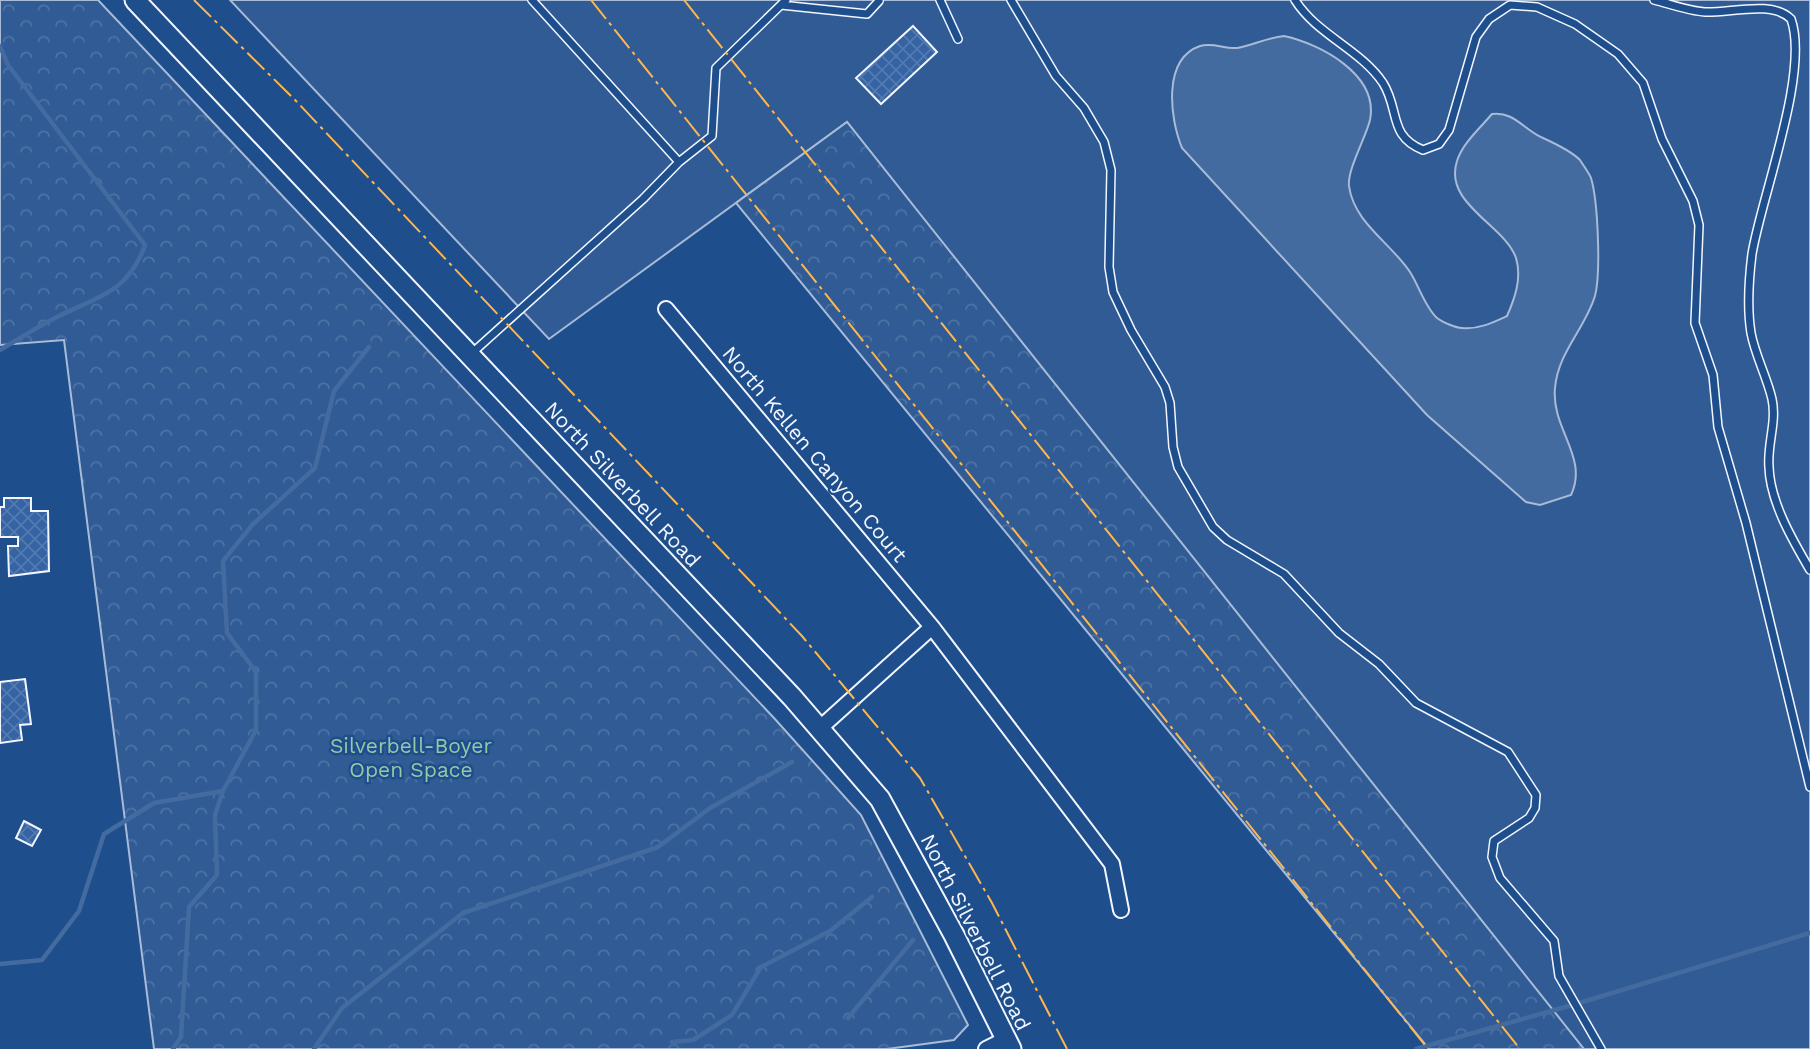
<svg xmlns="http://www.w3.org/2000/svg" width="1810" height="1049" viewBox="0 0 1810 1049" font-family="'Work Sans',sans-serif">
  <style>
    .green { fill: #305b95; stroke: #a8bbd7; stroke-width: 2 }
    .park { fill: url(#park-crowns); stroke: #a8bbd7; stroke-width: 2 }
    .water { fill: #446ba0; stroke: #a8bbd7; stroke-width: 2 }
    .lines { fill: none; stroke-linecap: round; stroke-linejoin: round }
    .stream { stroke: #446ba0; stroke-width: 4.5 }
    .building { fill: url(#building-cross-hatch); stroke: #f2f6ff; stroke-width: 2 }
    .lane-casing { stroke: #f2f6ff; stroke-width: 10 }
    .street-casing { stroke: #f2f6ff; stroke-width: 18 }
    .secondary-casing { stroke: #f2f6ff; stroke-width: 23 }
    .lane { stroke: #1f4e8c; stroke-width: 7 }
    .street { stroke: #1f4e8c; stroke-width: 14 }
    .secondary { stroke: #1f4e8c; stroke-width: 19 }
    .power { stroke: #ffb74d; stroke-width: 2; stroke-dasharray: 24 5 3.5 5; stroke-linecap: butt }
    .labels { text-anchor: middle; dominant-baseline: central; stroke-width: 5; stroke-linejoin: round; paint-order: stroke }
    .street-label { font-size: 21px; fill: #f2f6ff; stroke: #1f4e8c }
    .park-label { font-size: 21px; fill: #97c8a6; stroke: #1f4e8c }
  </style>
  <defs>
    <pattern id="park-crowns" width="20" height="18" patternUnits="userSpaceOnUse" patternTransform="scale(1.75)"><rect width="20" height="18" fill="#305b95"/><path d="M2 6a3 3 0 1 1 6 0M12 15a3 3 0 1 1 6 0" fill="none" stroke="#4e73a5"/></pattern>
    <pattern id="building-cross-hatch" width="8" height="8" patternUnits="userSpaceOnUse" patternTransform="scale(1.75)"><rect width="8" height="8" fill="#3563a3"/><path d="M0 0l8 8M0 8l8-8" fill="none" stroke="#537ab1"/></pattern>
  </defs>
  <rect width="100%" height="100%" fill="#1f4e8c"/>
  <!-- green -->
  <path class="green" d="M230,0H1810V1049H1577L847,122L549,339Z"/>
  <!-- park -->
  <path class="park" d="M0,0H98L774,718L861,815L968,1025L954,1040L887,1049H154L64,340L0,345Z
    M847,122L1584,1049H1429L736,203Z"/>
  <!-- water -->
  <path class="water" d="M1284,36C1321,44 1379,75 1370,120C1366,137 1347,170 1349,186C1354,223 1391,243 1410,272C1419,286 1425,307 1437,318C1442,322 1456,328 1462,328C1478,330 1494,322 1507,316C1515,298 1522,278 1516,258C1505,225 1443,204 1457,161C1462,144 1480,128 1492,114C1514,111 1524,130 1543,138C1554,143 1571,151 1580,160C1583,165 1589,173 1591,178C1598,201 1601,273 1595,296C1585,329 1558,352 1555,388C1551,429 1589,457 1571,495L1540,505L1526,502L1427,415L1182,148C1170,119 1162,59 1200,46C1213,42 1224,49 1237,48C1253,45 1267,38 1284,36Z"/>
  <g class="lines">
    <!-- stream -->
    <path class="stream" d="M0,46L8,65L145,245C128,293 98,296 57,317C37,327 19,339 0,350
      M0,964L42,960L79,911L104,834L154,803L223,791
      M848,1018L913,940
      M672,1042L693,1040L732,1015L761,967L830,931L872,897
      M173,1049L181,1037L189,907L217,875L215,815L223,791L256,730V672L227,633L223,561L253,524L315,468L334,391L369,347
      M314,1049L342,1008L463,913L658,847L710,808L792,762
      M1416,1049L1576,1004L1810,933"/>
  </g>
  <!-- building -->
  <path class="building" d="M913,26L937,52L881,104L856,78Z
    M4,498H31V511H48L49,571L9,576L8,546H18V537H0V507H4Z
    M25,679L31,724L20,725L22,740L0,743V682Z
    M24,821L41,830L32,846L16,838Z"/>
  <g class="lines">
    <!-- lane casing -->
    <g class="lane-casing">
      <path id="lane" d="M532,0L679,162
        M940,0L958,39
        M1011,0L1056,76L1084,108L1104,142L1111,170L1109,267L1113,292L1131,330L1165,387L1170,403L1173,447L1178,467L1213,527L1227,540L1284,574L1339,633L1379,664L1416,703L1508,752L1536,795L1535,808L1529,818L1494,841L1492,857L1500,878L1554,941L1559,976L1601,1049
        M1295,0C1317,35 1360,49 1383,83C1400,110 1388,136 1423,150L1439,144L1449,130L1476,37L1489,19L1510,5L1537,7L1575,24L1618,54L1643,83L1662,139L1693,201L1699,225L1695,323L1713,375L1718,427L1746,523L1810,787
        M1654,0C1670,4 1689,11 1705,12C1731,13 1772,0 1791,19C1810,72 1761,198 1752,254C1749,278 1747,308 1751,333C1755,355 1767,377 1772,399C1777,422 1767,444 1769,467C1770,502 1793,541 1810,570
        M781,5L867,14L879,1
        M471,354L643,199L679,162L712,136L716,68L786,0"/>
    </g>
    <!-- street casing -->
    <g class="street-casing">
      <path id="street" d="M666,309L932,627L1112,864L1121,910
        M819,729L932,627
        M986,1049L1006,1039"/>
    </g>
    <!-- secondary casing -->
    <g class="secondary-casing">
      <path id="secondary" d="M135,0L792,697L880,799L954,935L1011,1049"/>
    </g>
    <!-- lane -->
    <use href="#lane" class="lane"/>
    <!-- street -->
    <use href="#street" class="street"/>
    <!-- secondary -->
    <use href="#secondary" class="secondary"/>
    <!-- power -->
    <path class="power" d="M194,0L297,102L802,636L920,778L992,903L1067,1049
      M591,0L1428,1049
      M684,0L1520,1049"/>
  </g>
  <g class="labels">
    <!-- street labels -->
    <g class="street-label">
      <text transform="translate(815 454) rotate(50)">North Kellen Canyon Court</text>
      <text transform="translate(623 484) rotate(47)">North Silverbell Road</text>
      <text transform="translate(976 932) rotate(63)">North Silverbell Road</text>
    </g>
    <!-- park labels -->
    <g class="park-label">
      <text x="411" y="745">Silverbell-Boyer<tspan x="411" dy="24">Open Space</tspan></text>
    </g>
  </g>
</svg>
